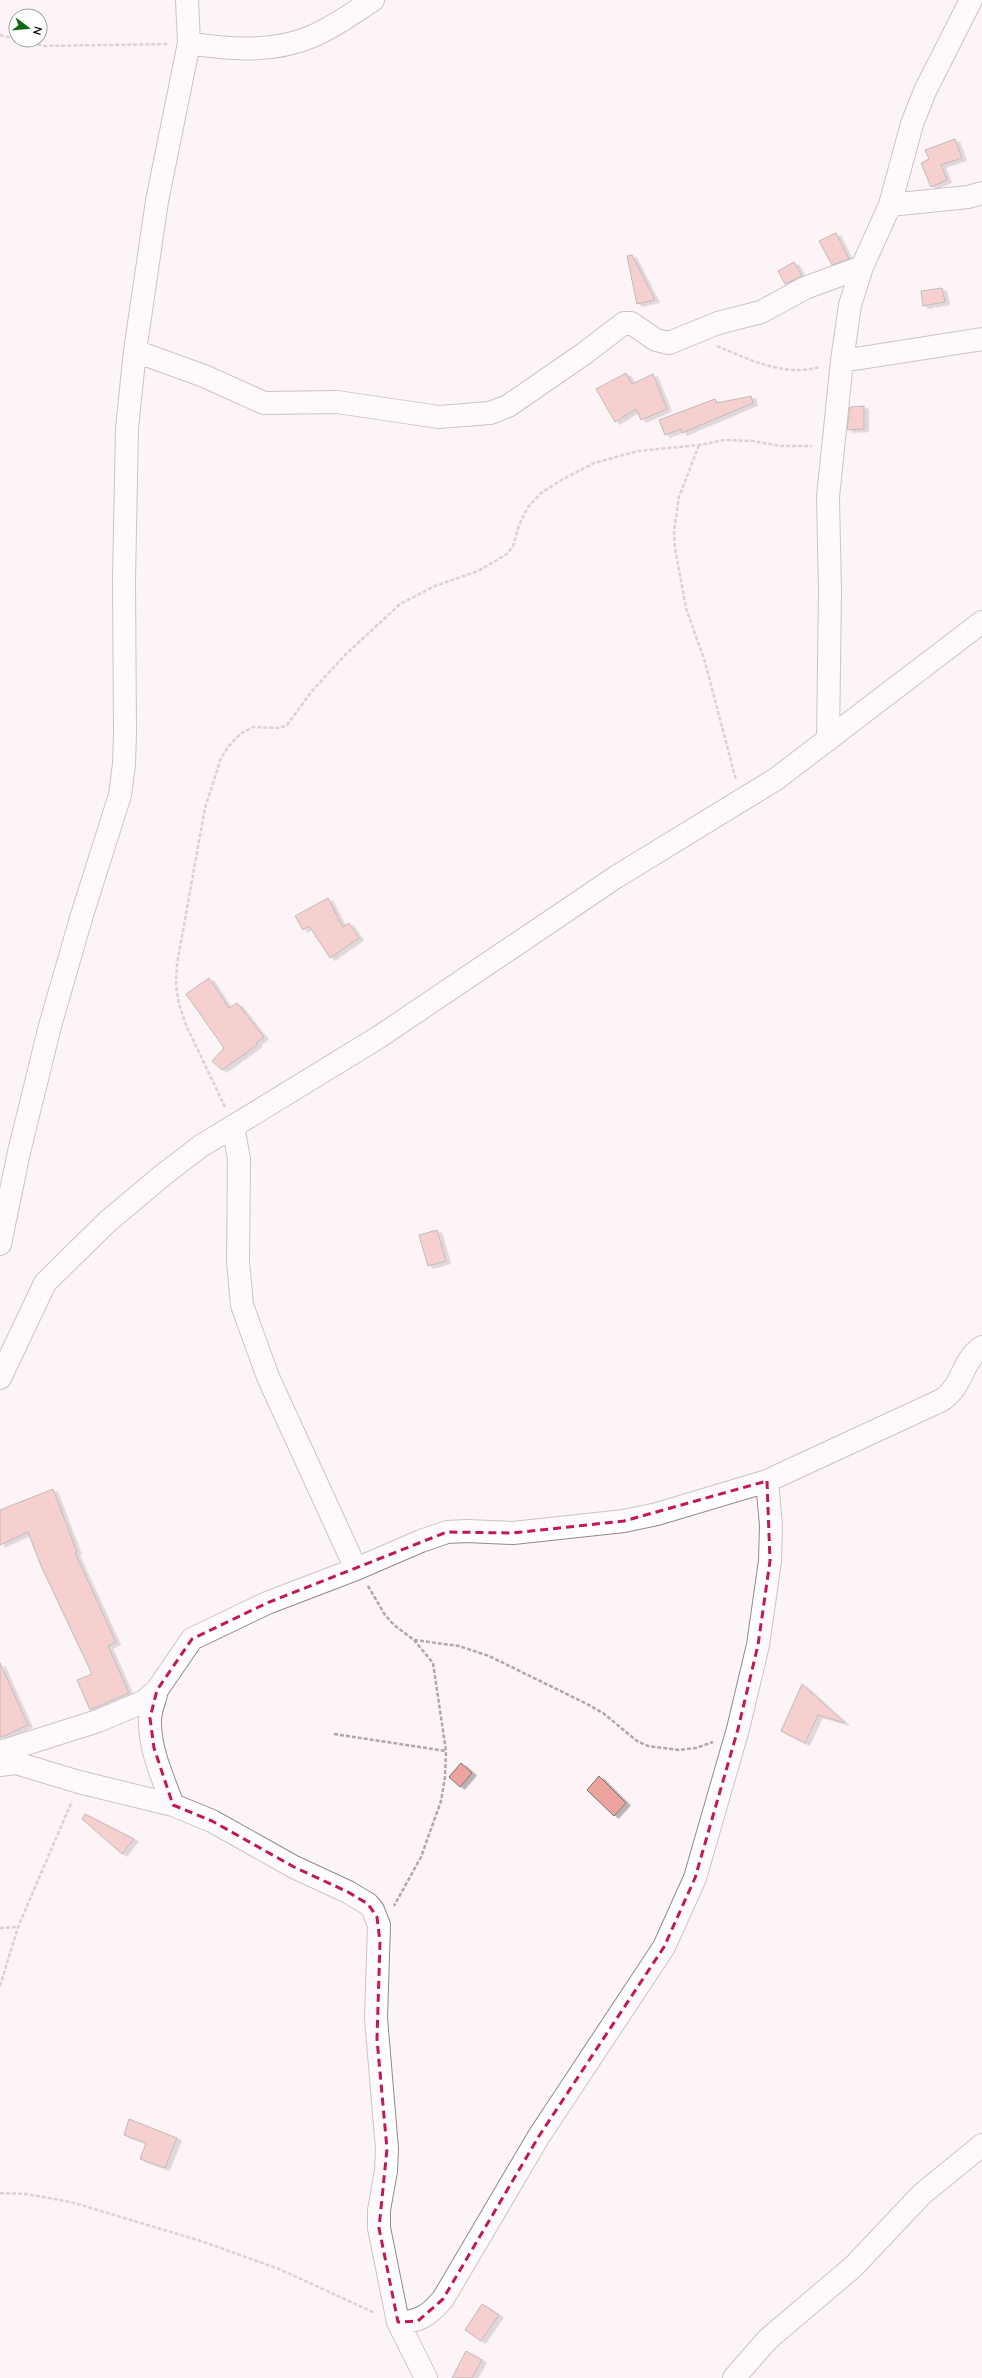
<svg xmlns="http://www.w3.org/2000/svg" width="982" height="2378" viewBox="0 0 982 2378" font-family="'Nunito Sans',sans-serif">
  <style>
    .building { fill: #eea49e; stroke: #7b7372; filter: url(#shadow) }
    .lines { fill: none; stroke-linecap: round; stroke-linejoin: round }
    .minor-casing { stroke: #92898c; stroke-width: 24 }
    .path { stroke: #afa8ab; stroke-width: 2.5; stroke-dasharray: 4 2; stroke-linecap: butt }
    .minor { stroke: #fff; stroke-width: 22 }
    .marked { fill: none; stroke: #c2185b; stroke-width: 3; stroke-dasharray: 8 5; stroke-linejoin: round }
  </style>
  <defs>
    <filter id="shadow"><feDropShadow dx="4.5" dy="2.5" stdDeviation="0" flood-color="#0004"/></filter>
  </defs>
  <rect width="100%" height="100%" fill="#fdf4f7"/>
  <!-- building -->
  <path class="building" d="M955,139L962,158L941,165L947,180L931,187L921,163L929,159L925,150Z
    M836,233L849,259L832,265L819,241Z
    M632,255L655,300L637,304L627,256Z
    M794,262L802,276L785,284L778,271Z
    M942,288L945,302L923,306L921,291Z
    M626,373L632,384L653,374L667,409L641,420L636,409L615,422L596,389Z
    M751,396L753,403L682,433L681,429L665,435L659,420L715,399L717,403Z
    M864,406V429L847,430L850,407Z
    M328,898L343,927L349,923L359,938L330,958L309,926L303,930L295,916Z
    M209,978L229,1008L237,1003L264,1037L256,1043L257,1045L222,1070L212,1061L224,1048L186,994Z
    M437,1230L446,1261L428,1266L419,1235Z
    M53,1489L77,1552L75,1553L116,1642L108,1646L129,1693L90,1710L77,1680L92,1674L41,1566L28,1532L0,1545V1510Z
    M0,1663L28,1725L0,1738Z
    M802,1684L845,1723L818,1715L805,1743L781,1731Z
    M461,1763L472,1773L460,1787L449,1777Z
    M599,1776L626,1803L614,1816L587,1790Z
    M85,1814L134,1839L122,1854L82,1819Z
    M129,2119L177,2138L165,2168L140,2159L146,2143L124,2135Z
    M482,2304L499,2315L481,2341L465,2330Z
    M466,2351L482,2360L472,2378H452Z"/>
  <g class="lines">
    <!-- minor casing -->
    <g class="minor-casing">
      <path id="minor" d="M189,43C230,50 274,53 313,36C334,27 353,13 373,0
        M890,205L968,197L982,193
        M135,351L204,376L264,403L337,402L439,417L490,413L508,406L585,353L624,323H631L656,340L669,343L718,323L761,312L805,288L862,267
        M842,361L982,339
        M828,740L830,591L828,497L842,361L850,305L862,267L890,205L912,124L925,91L971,0
        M233,1126L239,1159L238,1261L242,1305L268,1377L356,1569
        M0,1244L19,1152L50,1026L82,915L120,795L124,764L125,733L124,579L127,428L135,351L157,201L189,43L187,0
        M0,1378L45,1283L107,1222L163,1175L201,1146L379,1037L616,877L776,779L982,622
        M157,1690C155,1700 150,1711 150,1720C149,1748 163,1779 173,1805
        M0,1752L98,1721L143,1702L157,1690L192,1639L267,1603L356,1569L421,1541L447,1532L467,1531L513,1533L624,1521L657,1514L767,1481L942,1400C964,1385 961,1361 982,1347
        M0,1765L16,1763L79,1782L173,1805L212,1821L294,1867L348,1892L368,1904L373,1910L379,1925L376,2018L387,2149L386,2171L379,2210V2228L398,2322L426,2378
        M398,2322C419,2323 430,2314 443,2299L539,2136L664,1947L695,1878L738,1729L758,1645L770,1561L771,1525L767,1481
        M734,2378L768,2339L853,2267L922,2194L982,2145"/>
    </g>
    <!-- path -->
    <path class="path" d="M0,35L16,39
      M20,40L44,46L169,44
      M717,346C750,360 784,377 820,367
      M699,445L679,497L674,531L675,548L686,608L705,662L736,780
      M225,1107L186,1025L179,1004L176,985L177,964L205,808L221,758L228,747L240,734L253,727L280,728L287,725L312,691L344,656L400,604L435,586L478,571L507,554L513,546L519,525L528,507L541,493L563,479L594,463L638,451L699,445L724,440L753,441L781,446H812
      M368,1586L385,1615L394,1625L414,1640L433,1663L446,1751L445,1777L441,1801L421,1857L394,1906
      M414,1640L459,1646L489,1656L585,1703L603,1713L637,1741L648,1746L679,1750L696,1748L713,1742
      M334,1734L446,1751
      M0,1928L18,1927
      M0,1986L18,1927L72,1801
      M0,2193L26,2194L71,2202L201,2241L279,2269L375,2313"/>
    <!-- minor -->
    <use href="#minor" class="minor"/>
  </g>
  <!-- marked area -->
  <path d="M0 0H982V2378H0ZM767,1481L770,1561L758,1645L738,1729L695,1878L664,1947L539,2136L443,2299L418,2321L398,2322L379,2228L387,2149L377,2039L380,1942L377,1917L368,1904L348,1892L294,1867L212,1821L173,1805L154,1748L150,1718L157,1690L192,1639L267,1603L447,1532L513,1533L624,1521Z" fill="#fdf4f7" fill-opacity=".55" fill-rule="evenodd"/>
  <path class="marked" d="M767,1481L770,1561L758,1645L738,1729L695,1878L664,1947L539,2136L443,2299L418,2321L398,2322L379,2228L387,2149L377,2039L380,1942L377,1917L368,1904L348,1892L294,1867L212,1821L173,1805L154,1748L150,1718L157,1690L192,1639L267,1603L447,1532L513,1533L624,1521Z"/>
  <!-- north arrow -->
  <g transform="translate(28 28) rotate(106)"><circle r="19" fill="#ffffff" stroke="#a1a0a1"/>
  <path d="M0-3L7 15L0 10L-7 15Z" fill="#106a13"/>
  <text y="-6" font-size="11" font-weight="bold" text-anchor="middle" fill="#151213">N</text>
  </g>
</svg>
